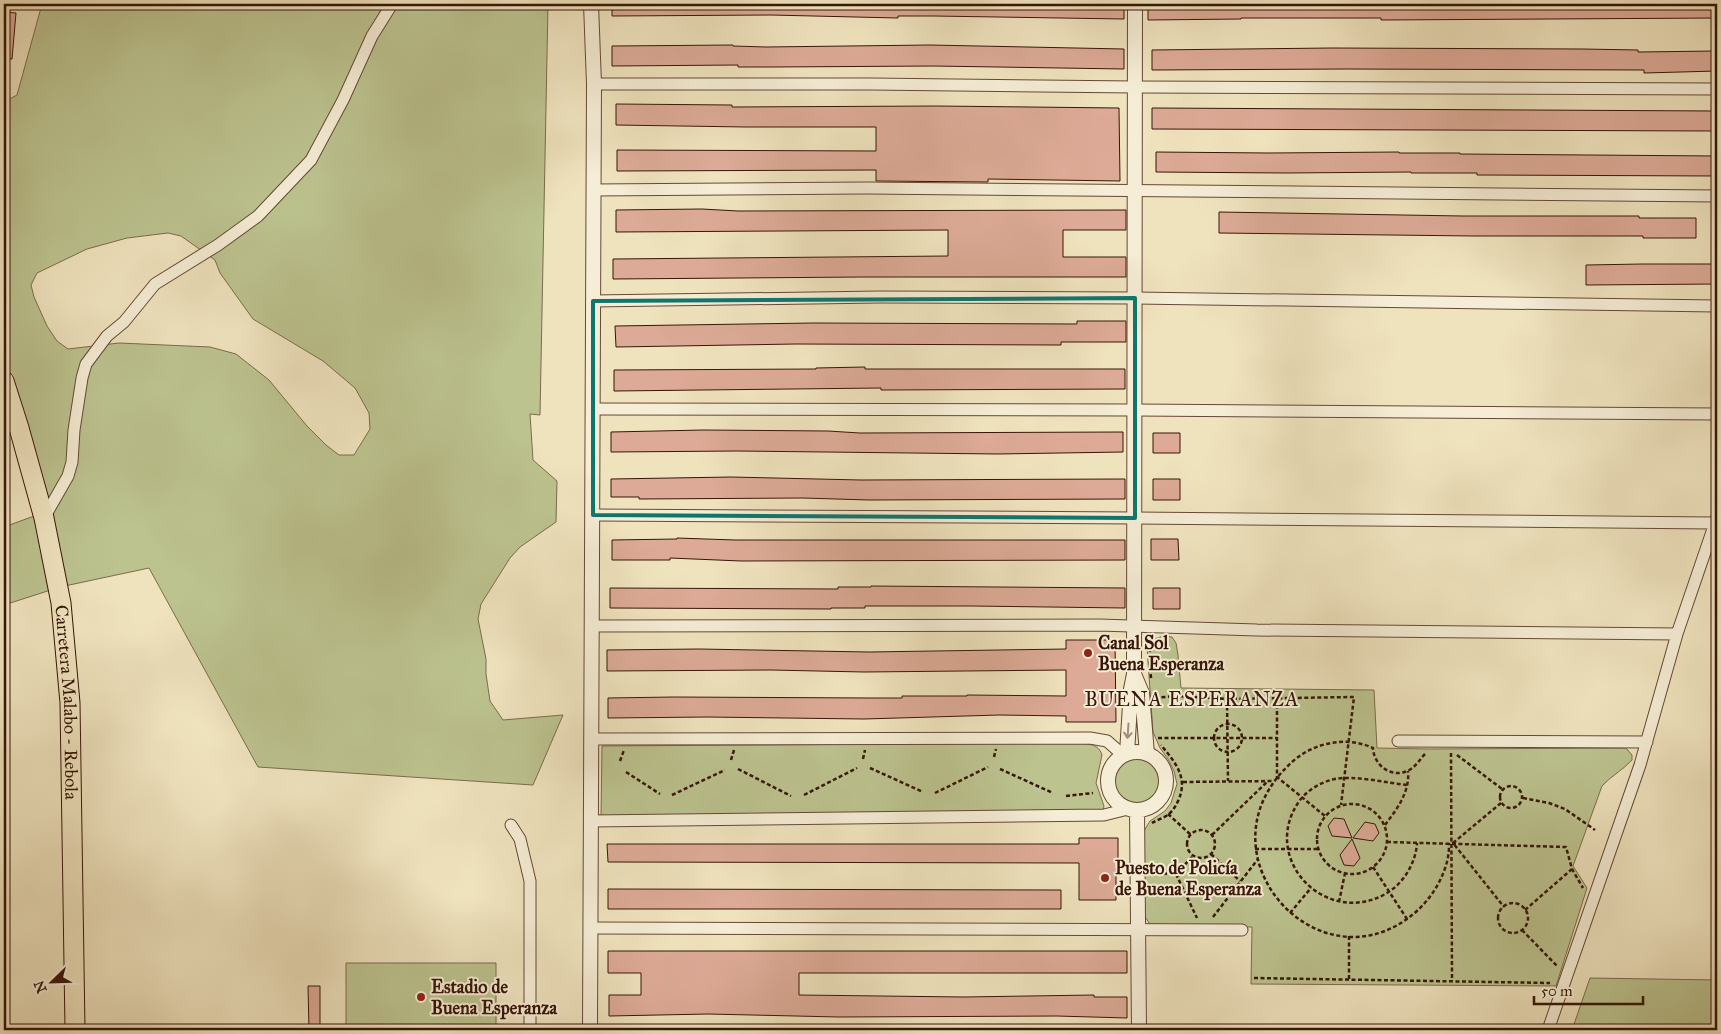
<svg xmlns="http://www.w3.org/2000/svg" width="1721" height="1034" viewBox="0 0 1721 1034" font-family="'IM FELL Great Primer',serif">
  <style>
    .green { fill: #bcc38f; stroke: #7a6c4b; fill-rule: evenodd }
    .building { fill: #dcaa96; stroke: #371607 }
    .lines { fill: none; stroke-linecap: round; stroke-linejoin: round }
    .minor-casing { stroke: #654935; stroke-width: 13 }
    .tertiary-casing { stroke: #654935; stroke-width: 16 }
    .primary-casing { stroke: #371607; stroke-width: 21 }
    .path { stroke: #371607; stroke-width: 2.5; stroke-dasharray: 4 2.5; stroke-linecap: butt }
    .minor { stroke: #f5edd5; stroke-width: 11 }
    .tertiary { stroke: #f5edd5; stroke-width: 14 }
    .primary { stroke: #efe3be; stroke-width: 19 }
    .oneway { stroke: #a08c78 }
    .marked { fill: none; stroke: #0f766e; stroke-width: 4; stroke-linejoin: round }
    .poi-dot { fill: #8f2418; stroke: #f5edd5; stroke-width: 2 }
    .labels { text-anchor: middle; dominant-baseline: central; stroke-width: 4; stroke-linejoin: round; paint-order: stroke }
    .poi-label { font-size: 18px; font-weight: bold; fill: #371607; stroke: #f5edd5; text-anchor: start }
    .street-label { font-size: 18px; fill: #371607; stroke: #f5edd5 }
    .quarter-label { font-size: 20px; letter-spacing: 1px; fill: #371607; stroke: #f5edd5 }
  </style>
  <rect width="100%" height="100%" fill="#efe3be"/>
  <filter id="stains"><feTurbulence type="fractalNoise" baseFrequency=".004" numOctaves="4"/><feColorMatrix values="0 0 0 0 .2 0 0 0 0 .09 0 0 0 0 .02 0 0 0 .5 -.17"/></filter>
  <radialGradient id="worn" r=".72"><stop offset=".6" stop-color="#630" stop-opacity="0"/><stop offset="1" stop-color="#630" stop-opacity=".3"/></radialGradient>
  <!-- green -->
  <path class="green" d="M42,4H548L540,415L530,414L533,460L557,481L556,522L520,547L510,558L481,604L478,619L486,659V674L490,701L503,720L563,715L533,785L258,767L149,568L60,587L4,605V527L37,515L4,413V102L17,95ZM168,233L181,236L215,260L220,273L253,319L323,361L355,388L369,413L370,429L354,455H339L326,445L307,426L269,380L236,354L210,347L119,343L68,349L57,341L47,326L34,297L31,285L37,273L87,249L127,238Z
    M1163,636L1172,637L1176,643L1178,655L1181,688L1374,690L1377,748L1428,749L1626,748L1632,755V760C1623,770 1611,776 1602,786L1573,866L1587,888L1556,986L1251,984L1252,927H1157L1149,923L1144,915V831L1150,821L1165,811L1171,803L1177,784L1174,771L1168,759L1160,748L1153,732L1147,648L1152,640Z
    M1070,743C1082,744 1098,741 1102,755L1096,783L1104,806L1103,811L601,818L602,746Z
    M1112 781a24 24 0 1 1 48 0a24 24 0 1 1-48 0Z
    M346,963H496V1030H346Z
    M1590,978L1717,980V1015L1709,1030H1572Z"/>
  <!-- building -->
  <path class="building" d="M612,4H1124V19L934,16H898V18L771,15L612,16Z
    M1148,4H1717V18L1381,20V18H1241V19L1148,20Z
    M4,12L16,13L12,59H4Z
    M733,45V46L766,47L930,45L1124,49V69L934,66L772,67H738V65L612,66V46Z
    M1332,48L1582,49L1638,50V52L1717,51V71L1644,73V70L1346,69L1152,70V50Z
    M616,104L732,105V107L937,106L1119,108L1120,181L988,179V182L876,181V170L617,171V150L876,151V127H746L616,125Z
    M1152,108L1717,111V131L1152,129Z
    M1156,152L1269,153L1399,152V153H1460V154L1717,156V176L1477,175V173H1411V172L1285,173L1156,172Z
    M702,209L738,211L1126,210V230H1063V257H1126V277H863L613,279V259L948,256V230L616,232V210Z
    M1219,212L1463,216H1639V218H1696V238H1643V236H1475L1219,233Z
    M1642,264H1717V284L1586,285V265Z
    M1077,321H1126V342H1061V345L796,344L616,347L615,326L813,323L1077,324Z
    M865,367V369H1125V389L881,390V388L614,391V370L816,369V368Z
    M703,430L828,431L860,433L1123,432V452L998,454L737,451L611,452V432Z
    M1153,433H1180V453H1153Z
    M731,477L861,480L1125,479V499L869,500L803,498L639,499V497H611V479Z
    M1153,479H1180V500H1153Z
    M677,538L735,540H1125V560L741,561L670,558V560H612V540L677,539Z
    M1151,539H1178L1179,560H1151Z
    M871,586L1125,588V608L971,606H865V608H831V609L610,608V588L838,589V587H871Z
    M1153,588H1180V609H1153Z
    M1066,640H1115L1116,722H1066V716L999,715L864,719L707,717L608,718V698L673,697L870,698H902V696H967V695L1066,696V670L864,672L771,670L607,671V650L699,649L869,652L1066,649Z
    M1334,818L1344,819L1352,838L1332,836L1328,826Z
    M1365,822L1375,824L1379,833L1373,841L1353,838Z
    M1079,838H1118V868H1116V900H1079V863L608,862L607,844H1079Z
    M1352,839L1360,858L1354,866L1344,865L1340,855Z
    M608,889L1061,890V909H608Z
    M608,951H1127V973H799V995L964,997L1094,995V997H1127V1018L1057,1016L839,1017L708,1014L609,1016V995H641V973H608Z
    M308,986H320V1030H309Z"/>
  <g class="lines">
    <!-- minor casing -->
    <g class="minor-casing">
      <path id="minor" d="M594,84H871L1135,87L1717,89
        M594,190L867,188L1717,196
        M593,301L880,297L1135,298L1717,306
        M593,409L1135,410L1717,414
        M593,515L1135,518L1715,523
        M44,518L68,476L72,462L74,430L82,378L86,364L107,336L124,322L155,284L218,245L258,216L311,160L343,100L372,36L392,4
        M592,626L1099,625L1257,630L1677,634
        M592,739L1090,738L1107,741L1123,755
        M1398,741L1647,742
        M591,821L1104,815L1128,809
        M511,825L520,839L530,881V1030
        M591,928L1242,930
        M1548,1030L1640,765L1677,634L1717,517"/>
    </g>
    <!-- tertiary casing -->
    <g class="tertiary-casing">
      <path id="tertiary" d="M1134,674L1142,693L1147,754
        M1108 781a29 29 0 1 1 58 0a29 29 0 1 1-58 0Z
        M1127,753L1131,689L1134,674L1135,4
        M1137,810L1139,1030
        M590,1030L594,84L591,4"/>
    </g>
    <!-- primary casing -->
    <g class="primary-casing">
      <g id="primary">
        <path id="s1" d="M4,381L19,428L44,518L61,603L70,703L75,1030"/>
      </g>
    </g>
    <!-- path -->
    <path class="path" d="M1151,678C1150,665 1145,646 1159,640
      M1155,698L1175,696L1227,699L1354,697L1341,805
      M1277,698V777L1325,816
      M1227,700L1228,781
      M1214 738a14 14 0 1 1 28 0a14 14 0 1 1-28 0Z
      M1158,738H1277
      M1451,753L1452,980
      M1425,754C1420,759 1417,765 1411,769C1394,780 1374,767 1373,748C1347,736 1314,742 1292,762C1190,854 1323,997 1418,910C1436,893 1450,867 1449,843
      M1457,755L1502,789
      M994,757L996,749
      M863,759L865,750
      M731,760L734,750
      M620,761L624,750
      M870,768L923,792
      M738,769L791,796
      M1000,769L1053,793
      M626,772L660,794
      M1183,782L1274,781
      M1407,785C1387,783 1354,775 1335,779C1321,782 1309,789 1300,800C1258,858 1326,929 1387,893C1404,883 1416,862 1417,843
      M1500 797a11 11 0 1 1 22 0a11 11 0 1 1-22 0Z
      M935,793L988,767
      M672,795L725,770
      M804,795L857,768
      M1066,796L1093,793
      M1523,798L1549,803L1565,809L1595,830
      M1501,803L1453,843L1504,907
      M1317 839a35 35 0 1 1 70 0a35 35 0 1 1-70 0Z
      M1168,814L1191,835
      M1152,823C1157,820 1164,818 1169,814C1173,810 1176,806 1178,801C1189,778 1175,762 1161,745
      M1385,825C1397,809 1410,792 1408,771
      M1187 844a14 14 0 1 1 28 0a14 14 0 1 1-28 0Z
      M1212,835L1268,781
      M1387,842L1566,847L1572,869L1583,888
      M1255,849H1319
      M1211,854L1240,881
      M1373,867L1407,919
      M1150,873L1176,874L1193,856
      M1176,874L1197,918
      M1339,902L1345,873
      M1498 918a15 15 0 1 1 30 0a15 15 0 1 1-30 0Z
      M1525,910L1572,869
      M1290,913L1311,888
      M1213,917L1258,859
      M1522,930L1557,966
      M1254,978L1550,983
      M1349,979V936"/>
    <!-- minor -->
    <use href="#minor" class="minor"/>
    <!-- tertiary -->
    <use href="#tertiary" class="tertiary"/>
    <!-- primary -->
    <use href="#primary" class="primary"/>
  </g>
  <!-- one-way arrows -->
  <defs><path id="oneway-shaft" d="M-6 0H5M1.5-3L5.5 0L1.5 3" fill="none" stroke-width="1.6" stroke-linecap="round" stroke-linejoin="round" transform="scale(1.25)"/></defs>
  <use class="oneway" href="#oneway-shaft" transform="translate(1128 731) rotate(94)"/>
  <!-- marked area -->
  <path class="marked" d="M1135,298V518L593,515V301Z"/>
  <!-- markers -->
  <g class="poi-dot">
    <circle cx="1088" cy="653" r="5"/>
    <circle cx="1105" cy="878" r="5"/>
    <circle cx="421" cy="997" r="5"/>
  </g>
  <g class="labels">
    <!-- poi labels -->
    <g class="poi-label">
      <text x="1098" y="643">Canal Sol<tspan x="1098" dy="21">Buena Esperanza</tspan></text>
      <text x="1115" y="868">Puesto de Policía<tspan x="1115" dy="21">de Buena Esperanza</tspan></text>
      <text x="431" y="987">Estadio de<tspan x="431" dy="21">Buena Esperanza</tspan></text>
    </g>
    <!-- street labels -->
    <g class="street-label">
      <text stroke="none"><textPath href="#s1" startOffset="329">Carretera Malabo - Rebola</textPath></text>
    </g>
    <!-- quarter labels -->
    <g class="quarter-label">
      <text x="1192" y="699">BUENA ESPERANZA</text>
    </g>
  </g>
  <!-- margin -->
  <rect width="1721" height="1034" fill="none" stroke="#efe3be" stroke-width="20"/>
  <rect x="5" y="5" width="1711" height="1024" fill="none" stroke="#371607" stroke-width="2.5"/>
  <rect x="10" y="10" width="1701" height="1014" fill="none" stroke="#371607"/>
  <!-- north arrow -->
  <g transform="translate(52 982) rotate(247)" stroke="#f5edd5" stroke-width="4" paint-order="stroke">
  <path d="M0-4L9 19L0 12L-9 19Z" fill="#371607"/>
  <text y="-8" font-size="14" font-weight="bold" text-anchor="middle" fill="#371607">N</text>
  </g>
  <!-- scale -->
  <path d="M1534 996v8h109v-8" fill="none" stroke="#371607" stroke-width="2.5"/>
  <text x="1541" y="996" font-size="15" fill="#371607" stroke="#f5edd5" stroke-width="4" paint-order="stroke">50 m</text>
  <rect width="100%" height="100%" filter="url(#stains)"/>
  <rect width="100%" height="100%" fill="url(#worn)"/>
</svg>
